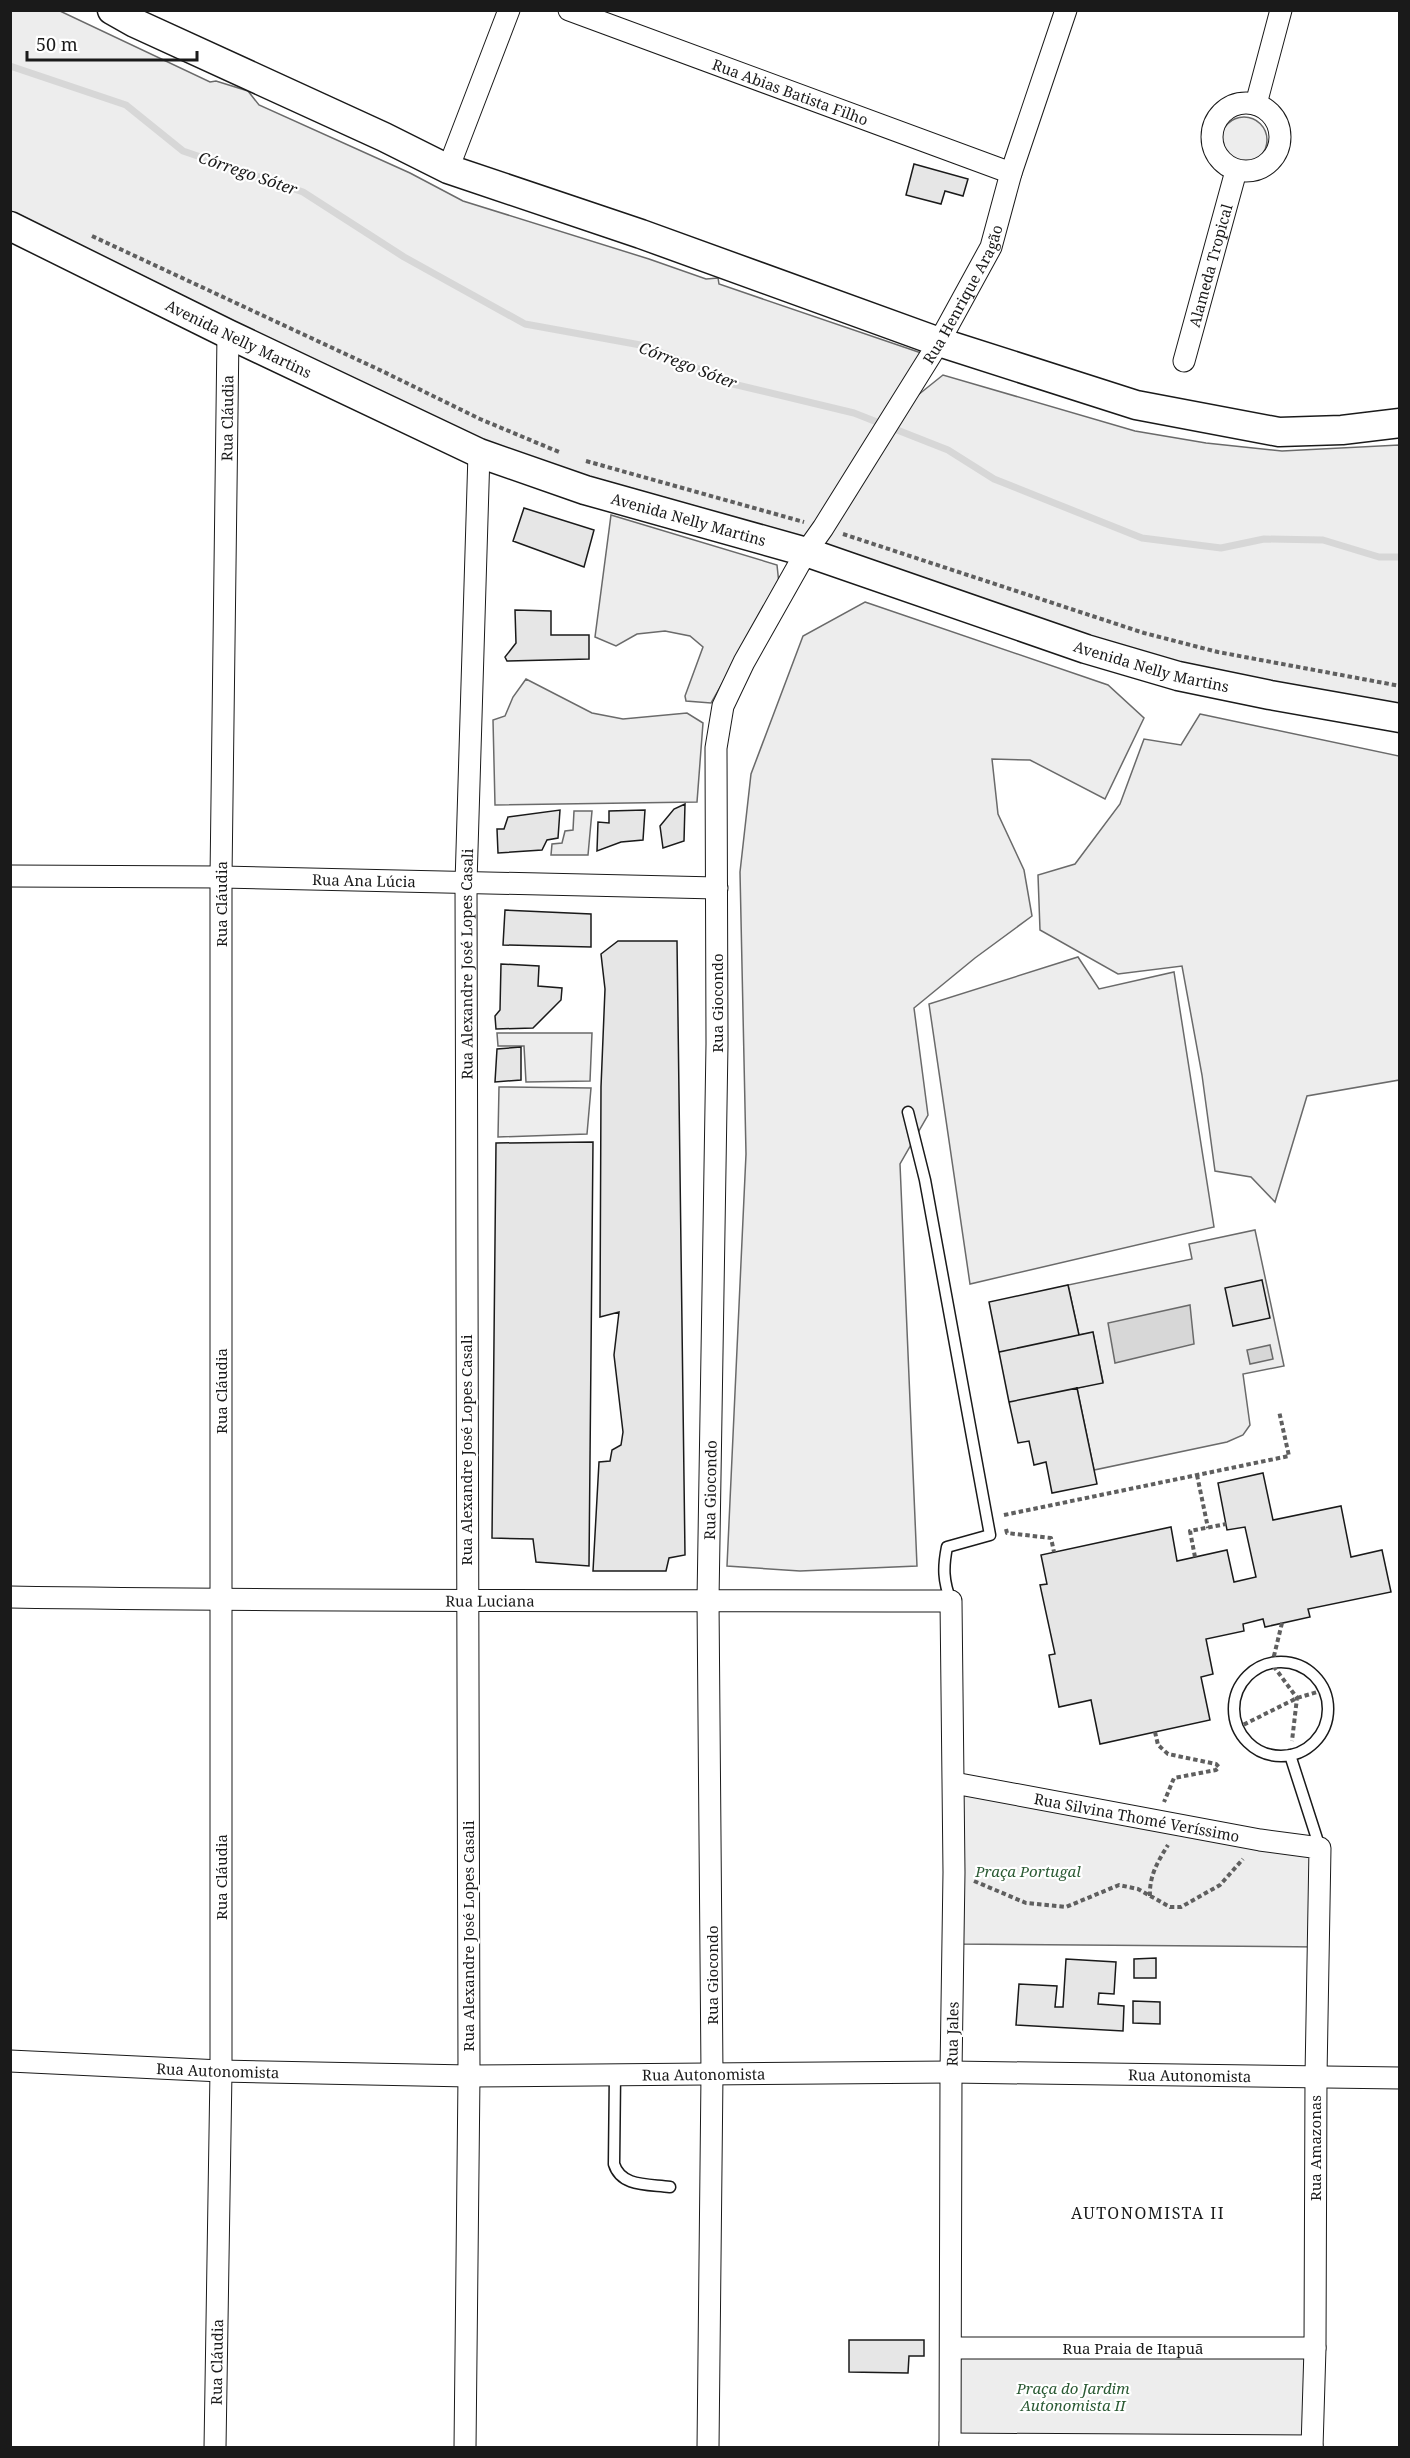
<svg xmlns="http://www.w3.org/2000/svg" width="1410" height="2458" viewBox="0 0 1410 2458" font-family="'Noto Serif',serif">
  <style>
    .built { fill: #ededed; stroke: #6a6a6a; stroke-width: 1.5 }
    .water { fill: #d7d7d7; stroke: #6a6a6a; stroke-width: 1.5 }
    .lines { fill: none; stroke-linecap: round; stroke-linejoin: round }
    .stream { stroke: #d7d7d7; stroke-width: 7 }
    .building { fill: #e6e6e6; stroke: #1a1a1a; stroke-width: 1.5 }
    .service-casing { stroke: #1a1a1a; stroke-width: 13 }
    .minor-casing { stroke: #1a1a1a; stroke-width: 23 }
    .secondary-casing { stroke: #1a1a1a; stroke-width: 31 }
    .path { stroke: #5f5f5f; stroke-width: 4; stroke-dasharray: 4.5 3; stroke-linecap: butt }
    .service { stroke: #fff; stroke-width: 10 }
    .minor { stroke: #fff; stroke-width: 21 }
    .secondary { stroke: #fff; stroke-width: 28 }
    .labels { text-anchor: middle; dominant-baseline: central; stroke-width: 4.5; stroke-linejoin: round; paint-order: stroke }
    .street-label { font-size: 15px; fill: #1a1a1a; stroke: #fff }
    .park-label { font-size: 15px; font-style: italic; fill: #2b5a34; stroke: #fff }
    .water-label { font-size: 16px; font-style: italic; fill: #1a1a1a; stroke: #fff }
    .neighbourhood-label { font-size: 16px; letter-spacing: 1.5px; fill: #1a1a1a; stroke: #fff }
  </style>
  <rect width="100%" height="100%" fill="#fff"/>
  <!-- built -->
  <path class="built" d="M10,11H60L210,82L216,81L248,91L259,105L410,173L463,201L649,259L706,279L718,278L719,284L933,357L913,399L943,375L1135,431L1206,443L1282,451L1399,445V710L1183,664L1096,639L834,548L485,446L11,214Z
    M1221 140a23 23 0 1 1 46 0a23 23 0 1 1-46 0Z
    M611,515L777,565L779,584L711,703L686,701L685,696L703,647L690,636L665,631L637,634L616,646L595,637Z
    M865,602L1108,685L1144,718L1105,799L1030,760L992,759L998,814L1024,870L1032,916L975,958L914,1008L928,1115L900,1164L917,1566L800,1571L727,1566L746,1154L740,872L751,774L803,636Z
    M526,679L592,713L623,719L687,713L703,723L697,802L495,805L493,720L505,716L513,697Z
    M1200,714L1399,756V1080L1307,1096L1275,1202L1251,1177L1215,1171L1202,1075L1182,966L1118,974L1040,930L1038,875L1075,864L1120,804L1144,739L1181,745Z
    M574,811H592L588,855H551L552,844L562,843L565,831L573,830Z
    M1078,957L1099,989L1174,972L1214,1227L970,1284L929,1004Z
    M497,1033H592L590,1081L526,1082L524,1046H498Z
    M499,1087L591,1088L587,1134L498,1137Z
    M1255,1230L1284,1366L1243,1374L1250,1425L1243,1435L1227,1442L1094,1470L1077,1388L1103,1382L1093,1333L1079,1335L1068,1285L1192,1259L1189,1244Z
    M954,1783L1320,1848L1319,1947L953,1944Z
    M951,2348H1315L1312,2446L950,2444Z"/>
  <!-- water -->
  <path class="water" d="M1190,1305L1194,1344L1115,1363L1108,1323Z
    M1270,1345L1273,1359L1250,1364L1247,1350Z"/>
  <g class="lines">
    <!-- stream -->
    <path class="stream" d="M10,66L126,105L183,151L303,192L404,257L525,324L646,346L733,384L854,413L948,450L994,479L1142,538L1221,548L1264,539L1323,540L1379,557H1400"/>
  </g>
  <!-- building -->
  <path class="building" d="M914,164L968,179L963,196L945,191L941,204L906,195Z
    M524,508L594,530L584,567L513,541Z
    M515,610L551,611V635H589V659L507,661L505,657L516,643Z
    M685,804L684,841L663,848L660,826L674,809Z
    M560,810L558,838L547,840L542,850L498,853L497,829H504L508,817Z
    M645,810L643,840L621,842L597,851L598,822L609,823V811Z
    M505,910L591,914V947L503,945Z
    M618,941H677L685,1555L669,1558L666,1571H593L599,1462L610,1461L612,1450L621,1445L623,1432L614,1355L619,1312L600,1317L601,1087L605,989L601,954Z
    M501,964L539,966L538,986L562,988L561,1000L533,1028L496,1029L495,1016L500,1010Z
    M521,1047V1080L495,1082L497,1049Z
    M593,1142L589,1566L536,1562L533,1539L492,1538L496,1143Z
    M1262,1280L1270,1318L1233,1326L1225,1288Z
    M1068,1285L1079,1335L999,1352L989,1302Z
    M1093,1332L1103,1383L1009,1402L999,1352Z
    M1077,1388L1097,1484L1052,1493L1046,1462L1034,1465L1029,1441L1018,1443L1009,1402Z
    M1263,1473L1273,1520L1341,1506L1351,1557L1382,1550L1391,1592L1308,1609L1310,1617L1265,1627L1263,1619L1243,1624L1244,1631L1206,1639L1213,1674L1201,1677L1210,1720L1100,1744L1091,1700L1059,1707L1049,1655L1055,1654L1040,1585L1047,1584L1041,1555L1171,1527L1177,1561L1227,1550L1234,1582L1256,1577L1245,1527L1227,1530L1218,1483Z
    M1156,1958V1978H1134V1959Z
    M1066,1959L1116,1962L1114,1994L1099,1993L1098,2004L1124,2006L1123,2031L1016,2025L1019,1984L1057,1986L1055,2007H1063Z
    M1133,2001L1160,2002V2024L1133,2023Z
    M849,2340H924V2356H909L908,2373L849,2372Z"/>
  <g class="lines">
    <!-- service casing -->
    <g class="service-casing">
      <path id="service" d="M908,1112L925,1180L990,1535L947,1547C943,1567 943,1581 951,1601
        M1234 1709a47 47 0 1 1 94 0a47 47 0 1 1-94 0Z
        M1290,1755L1320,1848
        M615,2074L614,2164C621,2187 648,2184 670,2187"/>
    </g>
    <!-- minor casing -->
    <g class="minor-casing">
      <g id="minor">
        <path id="s1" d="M569,10L1011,173"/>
        <circle cx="1246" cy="137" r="34"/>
        <path d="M1256,104L1281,10"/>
        <path d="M448,169L509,10"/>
        <path id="s2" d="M1184,361L1236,171"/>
        <path id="s3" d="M10,876L221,877L717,888"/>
        <path id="s4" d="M10,1597C324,1602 637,1600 951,1601L954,1872L951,2072L950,2448"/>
        <path id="s5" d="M954,1783L1260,1840L1320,1848L1316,2076L1315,2348L1312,2448"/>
        <path id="s6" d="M10,2061L221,2071L469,2076L951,2072L1400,2078"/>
        <path id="s7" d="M951,2348H1315"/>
        <path d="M950,2444L1312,2446"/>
        <path id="s8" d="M215,2448L221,2071V877L228,334"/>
        <path id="s9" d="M465,2448L469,2076L466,883L479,453"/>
        <path id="s10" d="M708,2448L712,2074L708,1600L717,1044L716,748L723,706L744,662L806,552L823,528L939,342L991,247L1011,173L1066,10"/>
      </g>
    </g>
    <!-- secondary casing -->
    <g class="secondary-casing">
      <g id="secondary">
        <path d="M112,10L135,23L384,137L448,169L641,234L939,342L1136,405L1279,432L1342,430L1400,423"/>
        <path id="s11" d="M10,226L228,334L479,453L585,490L806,552L1086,649L1178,676L1270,695L1400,718"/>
      </g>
    </g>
    <!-- path -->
    <path class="path" d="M92,236L382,371L480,419L559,452
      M586,461L804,522
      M843,534L1144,633L1218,652L1400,686
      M1197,1475L1208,1528
      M1004,1515L1289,1456L1279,1411
      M1006,1529L1007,1533L1051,1538L1054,1552
      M1195,1557L1190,1531L1226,1524
      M1282,1623L1272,1664L1297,1698L1292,1741
      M1237,1728L1297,1698L1324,1690
      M1155,1732L1158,1745L1168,1754L1216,1764L1219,1767L1216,1770L1174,1778L1164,1802
      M974,1881L1026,1903L1066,1907L1119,1885L1138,1889L1170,1907H1181L1220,1885L1243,1859
      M1150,1896C1149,1876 1158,1861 1168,1845"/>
    <!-- service -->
    <use href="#service" class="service"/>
    <!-- minor -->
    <use href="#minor" class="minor"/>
    <!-- secondary -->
    <use href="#secondary" class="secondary"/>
  </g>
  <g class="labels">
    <!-- street labels -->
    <g class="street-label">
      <text stroke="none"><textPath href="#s1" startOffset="236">Rua Abias Batista Filho</textPath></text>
      <text stroke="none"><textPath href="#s2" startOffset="99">Alameda Tropical</textPath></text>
      <text stroke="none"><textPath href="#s10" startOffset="2220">Rua Henrique Aragão</textPath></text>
      <text stroke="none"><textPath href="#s11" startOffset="255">Avenida Nelly Martins</textPath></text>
      <text stroke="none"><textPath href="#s8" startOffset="2030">Rua Cláudia</textPath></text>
      <text stroke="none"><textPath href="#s11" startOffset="741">Avenida Nelly Martins</textPath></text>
      <text stroke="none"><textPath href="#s11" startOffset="1227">Avenida Nelly Martins</textPath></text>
      <text stroke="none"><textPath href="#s3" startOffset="354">Rua Ana Lúcia</textPath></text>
      <text stroke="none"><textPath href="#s8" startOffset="1544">Rua Cláudia</textPath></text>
      <text stroke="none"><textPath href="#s9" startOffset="1484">Rua Alexandre José Lopes Casali</textPath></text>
      <text transform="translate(717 1003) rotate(-90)">Rua Giocondo</text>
      <text transform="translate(221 1391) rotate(-90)">Rua Cláudia</text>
      <text transform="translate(466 1450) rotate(-90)">Rua Alexandre José Lopes Casali</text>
      <text stroke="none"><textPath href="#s10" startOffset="958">Rua Giocondo</textPath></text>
      <text stroke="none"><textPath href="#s4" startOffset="480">Rua Luciana</textPath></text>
      <text stroke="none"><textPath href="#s5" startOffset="186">Rua Silvina Thomé Veríssimo</textPath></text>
      <text transform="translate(221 1877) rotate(-90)">Rua Cláudia</text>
      <text transform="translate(468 1936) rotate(-90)">Rua Alexandre José Lopes Casali</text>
      <text transform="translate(712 1975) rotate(-90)">Rua Giocondo</text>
      <text transform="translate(952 2034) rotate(-89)">Rua Jales</text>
      <text stroke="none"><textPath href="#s6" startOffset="208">Rua Autonomista</textPath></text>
      <text stroke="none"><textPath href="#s6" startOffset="694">Rua Autonomista</textPath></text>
      <text stroke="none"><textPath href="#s6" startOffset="1180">Rua Autonomista</textPath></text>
      <text transform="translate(1315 2148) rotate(-90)">Rua Amazonas</text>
      <text stroke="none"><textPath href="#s7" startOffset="182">Rua Praia de Itapuã</textPath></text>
      <text stroke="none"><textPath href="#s8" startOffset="86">Rua Cláudia</textPath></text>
    </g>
    <!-- park labels -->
    <g class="park-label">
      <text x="1028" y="1871">Praça Portugal</text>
      <text x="1073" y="2388">Praça do Jardim<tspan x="1073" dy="17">Autonomista II</tspan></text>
    </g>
    <!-- water labels -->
    <g class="water-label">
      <text transform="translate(248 173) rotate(19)">Córrego Sóter</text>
      <text transform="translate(688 365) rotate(21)">Córrego Sóter</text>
    </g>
    <!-- neighbourhood labels -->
    <g class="neighbourhood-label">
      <text x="1148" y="2213">AUTONOMISTA II</text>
    </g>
  </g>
  <!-- border -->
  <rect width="1410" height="2458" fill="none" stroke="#1a1a1a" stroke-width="24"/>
  <!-- scale -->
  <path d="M27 51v9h170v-9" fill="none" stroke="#1a1a1a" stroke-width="3"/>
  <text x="36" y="51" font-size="18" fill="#1a1a1a" stroke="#ffffff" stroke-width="4.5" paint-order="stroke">50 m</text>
</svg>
